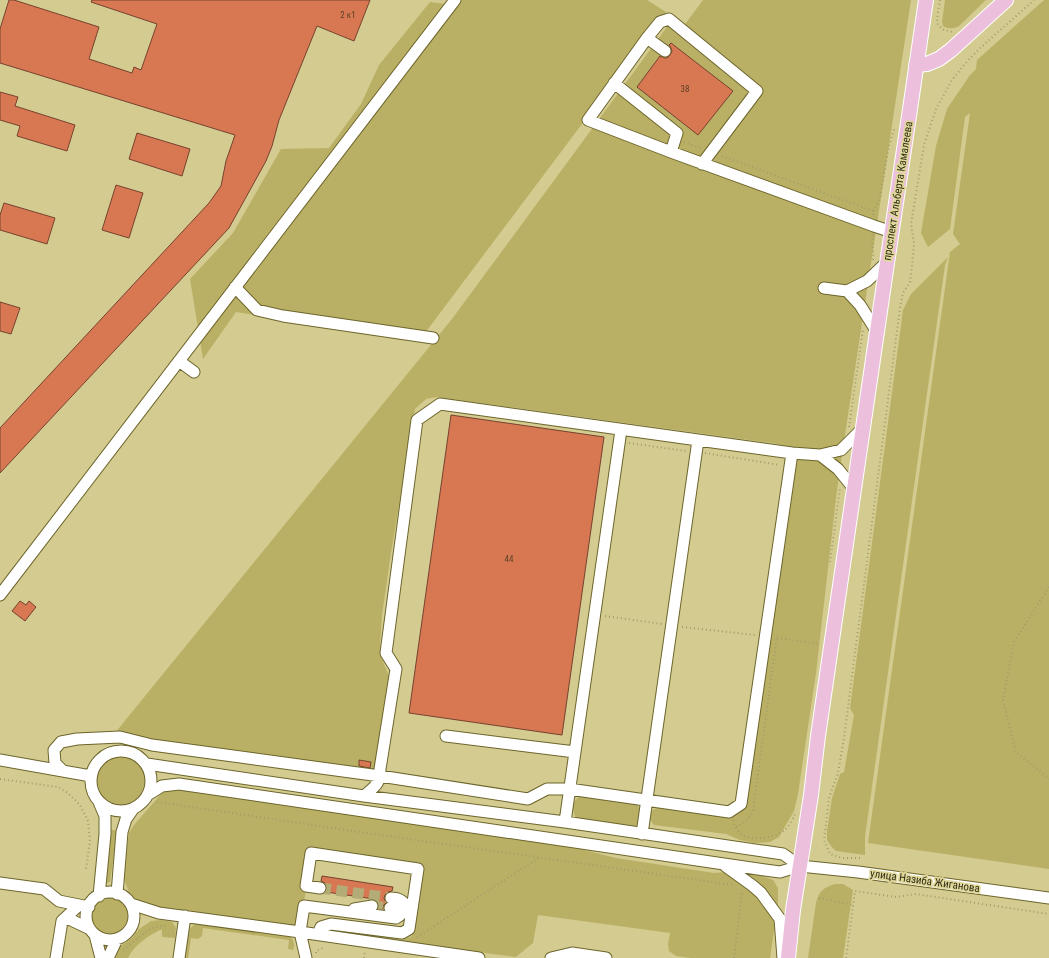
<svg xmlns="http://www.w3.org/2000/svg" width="1049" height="958" viewBox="0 0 1049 958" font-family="'Roboto Condensed',sans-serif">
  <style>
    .green { fill: #bab065 }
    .building { fill: #d87853; stroke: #76422e }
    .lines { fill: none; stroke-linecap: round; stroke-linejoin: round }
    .minor-tunnel { stroke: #b3ac77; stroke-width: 11; stroke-dasharray: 11 5.5; stroke-linecap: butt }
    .minor-casing { stroke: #6d652b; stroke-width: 13 }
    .major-casing { stroke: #fff; stroke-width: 16 }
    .path { stroke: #a39c6b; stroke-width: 2; stroke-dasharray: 1 3; stroke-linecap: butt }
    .minor { stroke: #fff; stroke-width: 11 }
    .major { stroke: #ecbfdc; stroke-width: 14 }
    .labels { text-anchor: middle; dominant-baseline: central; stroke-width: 3.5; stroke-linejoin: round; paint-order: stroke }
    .number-label { font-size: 9px; fill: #5c4126 }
    .street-label { font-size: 11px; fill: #332f17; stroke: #e0d89b }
  </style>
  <rect width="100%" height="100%" fill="#d3cb8f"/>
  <!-- green -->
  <path class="green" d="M448,0H647L666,12L419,341L236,312L203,359L190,279L233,233L281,149L329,148L361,104L379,65L430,2L445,4Z
    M703,0H911L845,435L837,490L816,673L798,794L794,811L779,837L770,842L755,843L740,840L726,834L654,825C646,816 649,810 660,807L727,816L739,813L746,806L797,448L772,443L436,397L426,399L415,409L391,553L382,615L380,646V654L390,679L374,774L143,741L115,733L452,319L672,20L683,27Z
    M945,0H986L959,26C954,29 947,29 943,26L942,22Z
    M1044,0H1049V869L868,843L950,252L960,244L953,234L970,113L965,117L950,229L928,247L921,233L936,146L947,109L970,75L976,69L977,60Z
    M948,257L945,265L865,837V855L836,851L831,846L827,840V831L832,798L840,774L844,772L854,715L850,708L903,310L911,294Z
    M96 781a26 26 0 1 1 52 0a26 26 0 1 1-52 0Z
    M175,789L568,846L616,858L714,873L740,871L755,873L773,880L778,888V902L770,958H691L676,956L669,951L668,944L670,933L538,915L533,943L516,957L325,932L329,929L403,940L412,936L422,871L305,856L301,887L306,891L304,901L296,927L149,906L136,900L129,892L123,877L129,833L134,825L161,794L167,790Z
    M579,797H588L637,804L640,810L638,823L636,826L632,827L577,819C572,812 571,802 579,797Z
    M112,830H114L117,831V833L110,882L103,884L110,832Z
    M835,884H843L853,890L843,958H808L816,903C819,891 823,888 835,884Z
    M90 915a19 19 0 1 1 38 0a19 19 0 1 1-38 0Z
    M161,920L172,922L176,928L175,938L162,937V930H160C148,936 134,945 128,958H111L115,950L132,938L139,929L151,921Z
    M201,923L291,937C294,941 295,945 293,950L288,949L289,940L203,928L202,936L198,939L191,938L188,958H185L184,956L189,929L194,925Z"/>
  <!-- building -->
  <path class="building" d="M9,0H14L99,27L89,59L132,73L134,67L141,70L157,24L91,2L92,0H370L354,41L317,26L279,120L272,146L266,161L229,228L0,473V428L209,203L221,186L226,161L235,135L0,63V29Z
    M671,43L733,91L698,135L637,87L660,56L665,58H667L670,55L672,51L671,48L669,45Z
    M0,92L18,97L15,106L75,125L67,151L17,136L20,126L0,120Z
    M137,133L190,149L182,176L129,159Z
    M116,185L143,193L129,238L102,230Z
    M4,203L55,218L47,244L0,230V215Z
    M0,302L20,308L11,334L0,331Z
    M451,415L604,437L562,735L409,713Z
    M20,601L26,605L29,601L36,607L25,621L12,611Z
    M359,760L371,762L370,768L359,766Z
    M322,876L393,887L392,891L388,892L385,895L384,898L386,903L383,906V909H378L379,905L378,902L374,899L326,892L327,889V886L325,883L321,881Z"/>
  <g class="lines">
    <!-- minor-tunnel -->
    <path class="minor-tunnel" d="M320,888L391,898
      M372,906L390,908"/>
    <!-- minor casing -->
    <g class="minor-casing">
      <path id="minor" d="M647,38L665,51
        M614,83L677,133L671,152
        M702,164L757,91L669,19L660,22L647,38L588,120L671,152L874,226L892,232
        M235,287L257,310L283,316L433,338
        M824,288L847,291L867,281L888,261
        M847,291L860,305L877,332
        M179,361L194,372
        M820,455L838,469L855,490
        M0,595L455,0
        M446,736L575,752
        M91 781a30 30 0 1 1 60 0a30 30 0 1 1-60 0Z
        M0,760L91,776
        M147,764L364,796L565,822L783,854L800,866
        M63,771L55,763L54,750L61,742L77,739L120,737L152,745L380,776L528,799L547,789H569L729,812L741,804L792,453
        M149,794L162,786L179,784L765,870L780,872L800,866L858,872L1049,898
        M364,796C375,786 380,785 380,769L396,669L386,653L417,420L440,404L698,440L792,453L820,455L841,450L863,428
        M565,822L621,430
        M642,834L698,440
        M724,865L753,886L761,893L780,919L783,958
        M0,883L44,889L59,901L89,907
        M86 916a24 24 0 1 1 48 0a24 24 0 1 1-48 0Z
        M117,894L122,832L126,819L133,809
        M99,896L105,834V816L99,802
        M391,898C394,898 396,898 398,899C409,903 404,914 396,918L304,906L300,932L479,958
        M131,904L159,913L300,932L306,958
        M390,908L396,909L402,908L403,902
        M354,909L372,906
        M62,921L69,919L90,929
        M318,934L321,927L331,924L402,933L409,929L418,869L311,853L306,886L320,888
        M95,935L101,958
        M56,958L62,921L79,905
        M108,958L117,939
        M179,958L185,916
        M551,958L572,953L606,958"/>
    </g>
    <!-- major casing -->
    <g class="major-casing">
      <path id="major" d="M916,65L927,64L939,59L951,50L1006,0
        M788,958L793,910L811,795L818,736L886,270L909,116L926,0"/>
    </g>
    <!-- path -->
    <path class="path" d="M940,0L937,19L938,25L944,30L953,32
      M684,142L701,148
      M722,156L873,211
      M873,215V211L879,202L889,146L894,129
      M873,235C871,244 874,251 873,260
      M849,427L863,329
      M629,443L686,451
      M705,453L780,465
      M830,562L840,488
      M1049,587L1014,642L1003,700L1016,752L1049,779
      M605,616L662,624
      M682,627L755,635
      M777,638L820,644
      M0,779L58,787L68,793L80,805L88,821L90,841L86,869
      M157,802L353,831L733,885
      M733,820C734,824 736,829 738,831C748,843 775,838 785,830C789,826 793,819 795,814
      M736,827C744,823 750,819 753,810L777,636
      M860,858H842L830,854L824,840L826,824L829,798L838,773L844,738L900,308L903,293L910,282L912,266L914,244L911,224L924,145L936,109L952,80L964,65L978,50L1034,0
      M819,898L853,905
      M417,937L540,857
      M124,950C131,944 147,929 156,927C160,926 162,927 166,925
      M316,953V951L325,947
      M364,958L365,951
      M734,958L742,891
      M846,958L855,891L896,897L916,894L1049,914"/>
    <!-- minor -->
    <use href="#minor" class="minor"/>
    <!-- major -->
    <use href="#major" class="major"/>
  </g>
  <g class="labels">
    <!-- number labels -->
    <g class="number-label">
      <text x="348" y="15">2 к1</text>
      <text x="685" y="89">38</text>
      <text x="509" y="559">44</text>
    </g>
    <!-- street labels -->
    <g class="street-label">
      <text transform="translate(898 191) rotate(-81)">проспект Альберта Камалеева</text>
      <text transform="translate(925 881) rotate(8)">улица Назиба Жиганова</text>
    </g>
  </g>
</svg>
